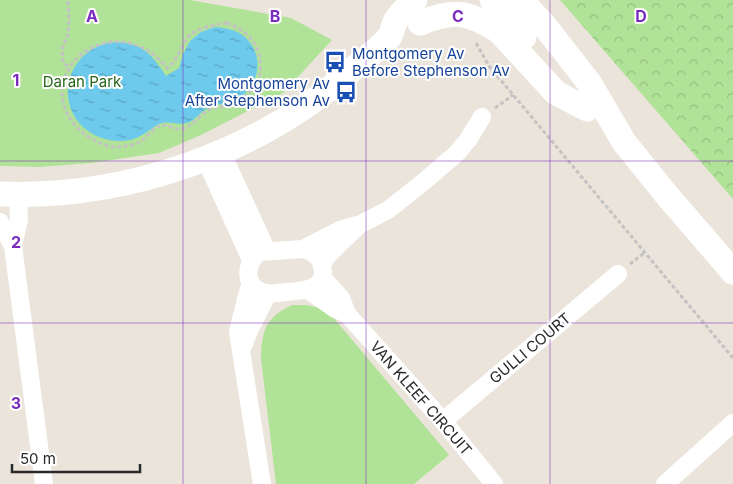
<svg xmlns="http://www.w3.org/2000/svg" width="733" height="484" viewBox="0 0 733 484" font-family="Inter,sans-serif">
  <style>
    .forest { fill: url(#forest-crowns) }
    .park { fill: #b0e297 }
    .water { fill: url(#water-ripples) }
    .lines { fill: none; stroke-linecap: round; stroke-linejoin: round }
    .path { stroke: #c3c3c3; stroke-width: 3; stroke-dasharray: 4 2.5; stroke-linecap: butt }
    .street { stroke: #fff; stroke-width: 18 }
    .secondary { stroke: #fff; stroke-width: 25 }
    .grid { fill: none; stroke: #7b2cbf; stroke-width: 1; stroke-opacity: 0.55 }
    .labels { text-anchor: middle; dominant-baseline: central; stroke-width: 4; stroke-linejoin: round; paint-order: stroke }
    .transit-label { font-size: 15px; fill: #164399; stroke: #fff; text-anchor: start }
    .park-label { font-size: 15px; fill: #29651a; stroke: #fff }
    .street-label { font-size: 15px; fill: #292929; stroke: #fff }
    .grid-label { font-size: 16px; text-anchor: middle; font-weight: bold; fill: #7b2cbf; stroke: #fff; stroke-width: 4; stroke-linejoin: round; paint-order: stroke }
  </style>
  <defs>
    <pattern id="forest-crowns" width="20" height="18" patternUnits="userSpaceOnUse" patternTransform="scale(1.25)"><rect width="20" height="18" fill="#b0e297"/><path d="M2 6a3 3 0 1 1 6 0M12 15a3 3 0 1 1 6 0" fill="none" stroke="#97c282"/></pattern>
    <pattern id="water-ripples" width="26" height="14" patternUnits="userSpaceOnUse" patternTransform="scale(1.25)"><rect width="26" height="14" fill="#6dcaed"/><path d="M2 4q2-2 4 0t4 0M15 11q2-2 4 0t4 0" fill="none" stroke="#5aa4c0"/></pattern>
  </defs>
  <rect width="100%" height="100%" fill="#ebe4db"/>
  <!-- forest -->
  <path class="forest" d="M560,0H733V199Z"/>
  <!-- park -->
  <path class="park" d="M0,0H190L291,18L332,40L283,93L201,135L159,153L91,163L40,167L2,166H0Z
    M292,305H307L327,310L449,455L414,484H276L261,359C262,330 265,318 292,305Z"/>
  <!-- water -->
  <path class="water" d="M215,27C230,28 245,32 253,47C264,68 254,92 233,101C225,105 215,103 208,108C202,111 198,116 193,120C181,129 169,118 157,125C149,130 140,138 130,140C105,145 77,131 70,106C60,75 85,43 116,42C142,42 153,56 166,76L179,68L183,54L190,41L201,32Z"/>
  <g class="lines">
    <!-- path -->
    <path class="path" d="M227,23C237,27 248,33 254,43C261,53 263,72 257,83C252,92 241,100 231,104C224,108 215,106 209,110C199,115 193,127 181,129C175,130 169,125 163,125C152,127 147,139 138,143C133,145 122,147 116,147C105,147 90,139 82,132C22,79 111,0 167,68C177,62 180,48 187,38C194,29 216,24 227,23Z
      M476,43L489,66L733,358
      M68,66L63,63L62,49L68,34L69,21L68,0
      M495,108L513,95
      M630,264L644,253"/>
    <!-- street -->
    <path class="street" d="M221,151L267,251
      M205,158L251,260
      M18,195L19,220L13,246L44,484
      M0,222L13,246
      M303,249L340,230L361,224L388,210L421,184L456,154L468,140L482,117
      M303,249C312,251 320,256 322,266C328,290 302,291 285,292C278,293 269,295 262,292C243,285 245,263 260,252Z
      M322,264L328,255L360,224
      M322,277L341,298L347,314L443,421L494,484
      M251,283L247,295L238,332L262,484
      M308,290L335,309L347,314
      M244,344C249,326 261,311 267,294
      M443,421L618,274
      M665,484L733,423"/>
    <!-- secondary -->
    <path class="secondary" d="M492,0L524,37
      M521,0L544,25L590,84L624,142L665,193L733,272
      M420,23C456,9 467,12 499,31L556,93L587,109
      M0,194C126,199 259,153 353,69C362,61 384,45 390,36C392,32 393,26 395,22C398,14 409,6 415,0"/>
  </g>
  <!-- grid -->
  <path class="grid" d="M183,0V484M366,0V484M550,0V484M0,161H733M0,323H733"/>
  <!-- icons -->
  <defs>
    <g id="bus-bare" transform="scale(1.725)"><path d="M-5-6H5V4H4V6H2V4H-2V6H-4V4H-5ZM-3.5-4V0h7V-4ZM-3.5 1.2v1.5H-2V1.2ZM2 1.2v1.5H3.5V1.2Z" fill="#1a4fb4" stroke="#fff" stroke-width="2.5" paint-order="stroke"/></g>
  </defs>
  <g fill-rule="evenodd">
    <use href="#bus-bare" x="335" y="62"/>
    <use href="#bus-bare" x="346" y="92"/>
  </g>
  <g class="labels">
    <!-- transit labels -->
    <g class="transit-label">
      <text x="352" y="53">Montgomery Av<tspan x="352" dy="17">Before Stephenson Av</tspan></text>
      <text x="330" y="83" text-anchor="end">Montgomery Av<tspan x="330" dy="17">After Stephenson Av</tspan></text>
    </g>
    <!-- park labels -->
    <g class="park-label">
      <text x="82" y="81">Daran Park</text>
    </g>
    <!-- street labels -->
    <g class="street-label">
      <text transform="translate(530 348) rotate(-40)">GULLI COURT</text>
      <text transform="translate(421 398) rotate(49)">VAN KLEEF CIRCUIT</text>
    </g>
  </g>
  <g class="grid-label">
    <text x="92" y="22">A</text>
    <text x="275" y="22">B</text>
    <text x="458" y="22">C</text>
    <text x="641" y="22">D</text>
    <text x="16" y="86">1</text>
    <text x="16" y="248">2</text>
    <text x="16" y="409">3</text>
  </g>
  <!-- scale -->
  <path d="M12 464v8h128v-8" fill="none" stroke="#292929" stroke-width="2.5"/>
  <text x="20" y="464" font-size="15" fill="#292929" stroke="#ffffff" stroke-width="4" paint-order="stroke">50 m</text>
</svg>
